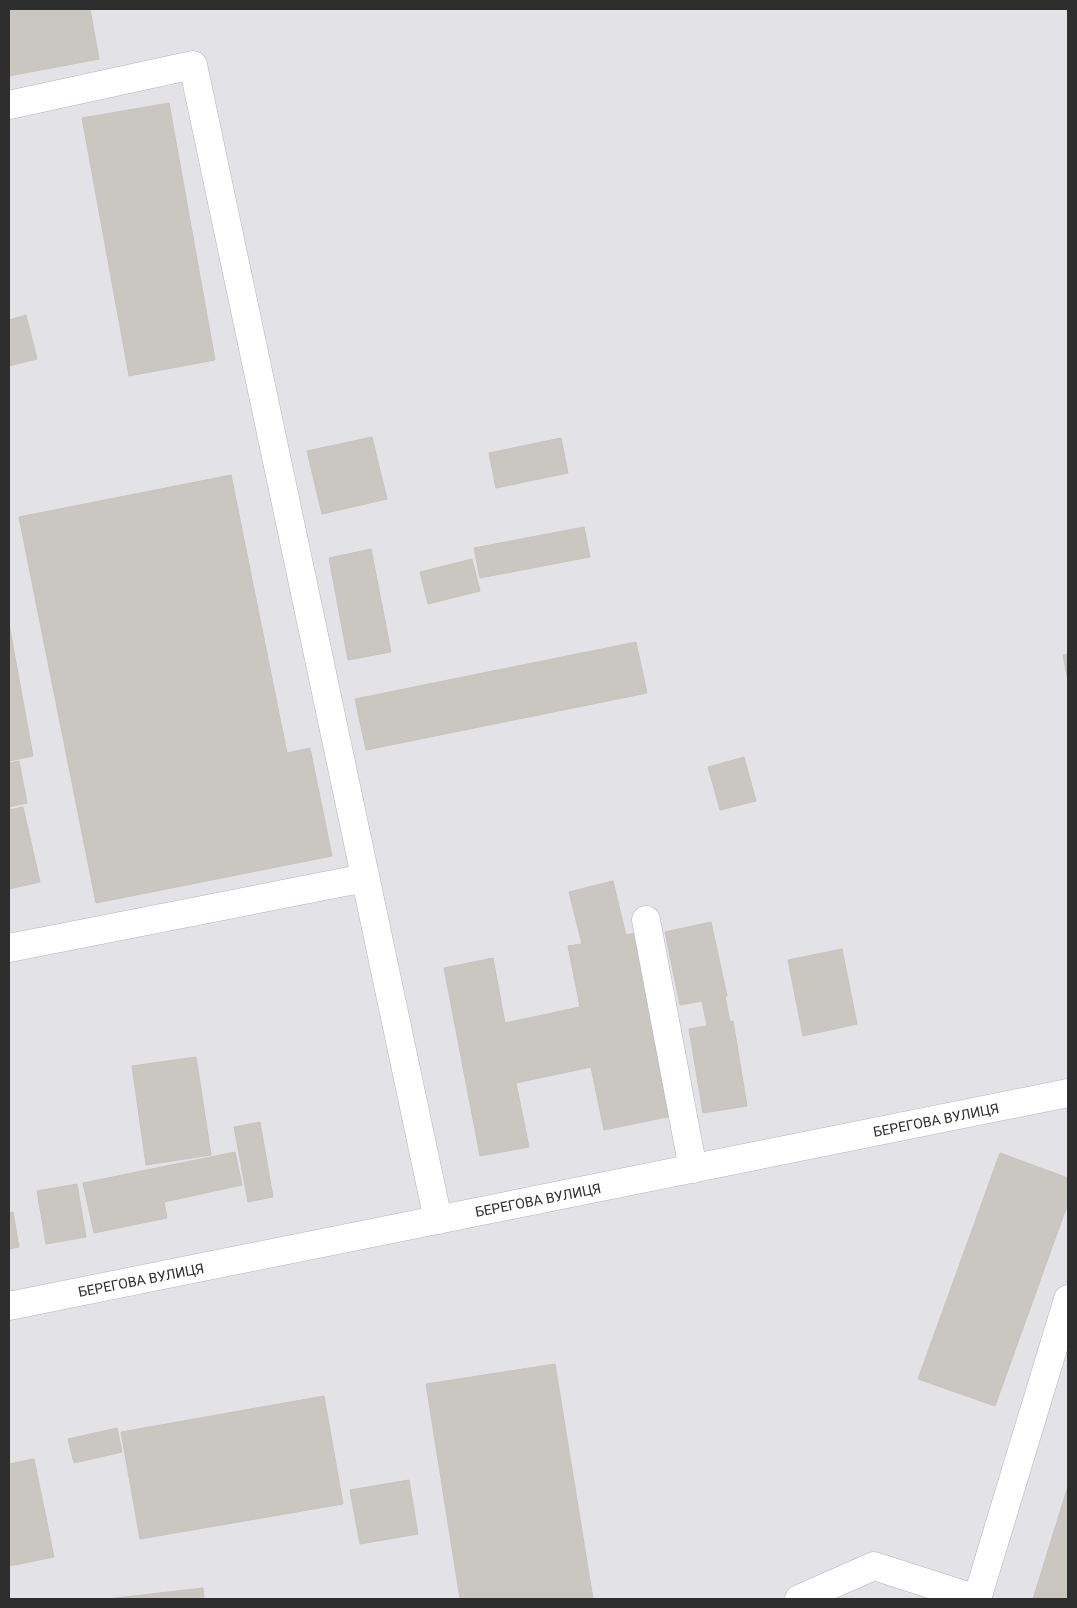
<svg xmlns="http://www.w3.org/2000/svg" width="1077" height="1608" viewBox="0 0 1077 1608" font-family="Roboto,sans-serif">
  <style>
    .industrial { fill: #e3e2e7 }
    .building { fill: #cac6c0; stroke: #c9c3bc }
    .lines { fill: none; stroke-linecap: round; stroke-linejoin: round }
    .minor-casing { stroke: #b3b5bc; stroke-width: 29 }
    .minor { stroke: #fff; stroke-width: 28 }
    .labels { text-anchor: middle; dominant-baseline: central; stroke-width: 4; stroke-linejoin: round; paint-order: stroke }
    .street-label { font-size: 14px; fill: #2e2e2e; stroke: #fff }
  </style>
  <rect width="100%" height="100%" fill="#ede8e2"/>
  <!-- industrial -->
  <path class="industrial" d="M9,9H1068V1599H9Z"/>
  <!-- building -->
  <path class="building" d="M9,9H90L99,59L9,76Z
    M169,103L215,360L129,376L82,118Z
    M26,315L37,359L9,366V320Z
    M372,437L387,499L322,514L307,451Z
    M561,438L568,473L496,488L489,453Z
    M231,475L287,753L310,748L332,856L96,903L19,517Z
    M584,527L590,557L480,578L474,548Z
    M371,549L391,652L348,660L329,558Z
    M472,559L480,591L428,604L420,572Z
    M9,624L33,756L9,761Z
    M636,642L647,693L366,750L355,699Z
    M1068,654V681L1063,655Z
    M744,757L756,801L720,810L708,767Z
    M19,761L27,803L9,807V763Z
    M23,807L40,882L9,889V810Z
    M613,881L626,935L636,933L672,1116L604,1130L591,1067L516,1083L529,1147L480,1156L444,968L493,958L505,1023L580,1007L568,946L582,944L569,892Z
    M711,922L727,996H725L730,1022L733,1021L747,1106L703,1113L689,1029L707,1026L702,1001L680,1005L665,932Z
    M842,949L857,1024L803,1036L788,960Z
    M196,1057L211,1155L146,1165L132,1066Z
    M260,1122L273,1197L248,1202L234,1127Z
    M235,1152L242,1185L164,1202L167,1218L94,1233L83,1183Z
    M1000,1153L1068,1178V1203L995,1406L918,1379Z
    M77,1184L86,1237L46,1244L37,1191Z
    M13,1212L19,1247L9,1249V1213Z
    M555,1364L593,1599H460L426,1384Z
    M324,1396L343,1504L140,1539L121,1432Z
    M117,1428L122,1452L74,1463L68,1439Z
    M34,1459L54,1557L9,1566V1464Z
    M409,1480L418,1534L360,1544L350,1490Z
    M1068,1486V1599H1033Z
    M203,1588L204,1599H107Z"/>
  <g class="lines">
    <!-- minor casing -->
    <g class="minor-casing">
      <path id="minor" d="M9,105L193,65L438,1220
        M646,920L693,1169
        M9,948L365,878
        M9,1306L1068,1093
        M799,1599L874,1566L977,1599
        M977,1599L1068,1299"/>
    </g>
    <!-- minor -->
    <use href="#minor" class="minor"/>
  </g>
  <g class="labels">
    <!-- street labels -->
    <g class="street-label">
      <text transform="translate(936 1120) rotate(-11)">БЕРЕГОВА ВУЛИЦЯ</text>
      <text transform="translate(538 1200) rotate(-11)">БЕРЕГОВА ВУЛИЦЯ</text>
      <text transform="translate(141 1280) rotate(-11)">БЕРЕГОВА ВУЛИЦЯ</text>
    </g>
  </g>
  <!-- border -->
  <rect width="1077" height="1608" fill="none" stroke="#2e2e2e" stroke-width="20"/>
</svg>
